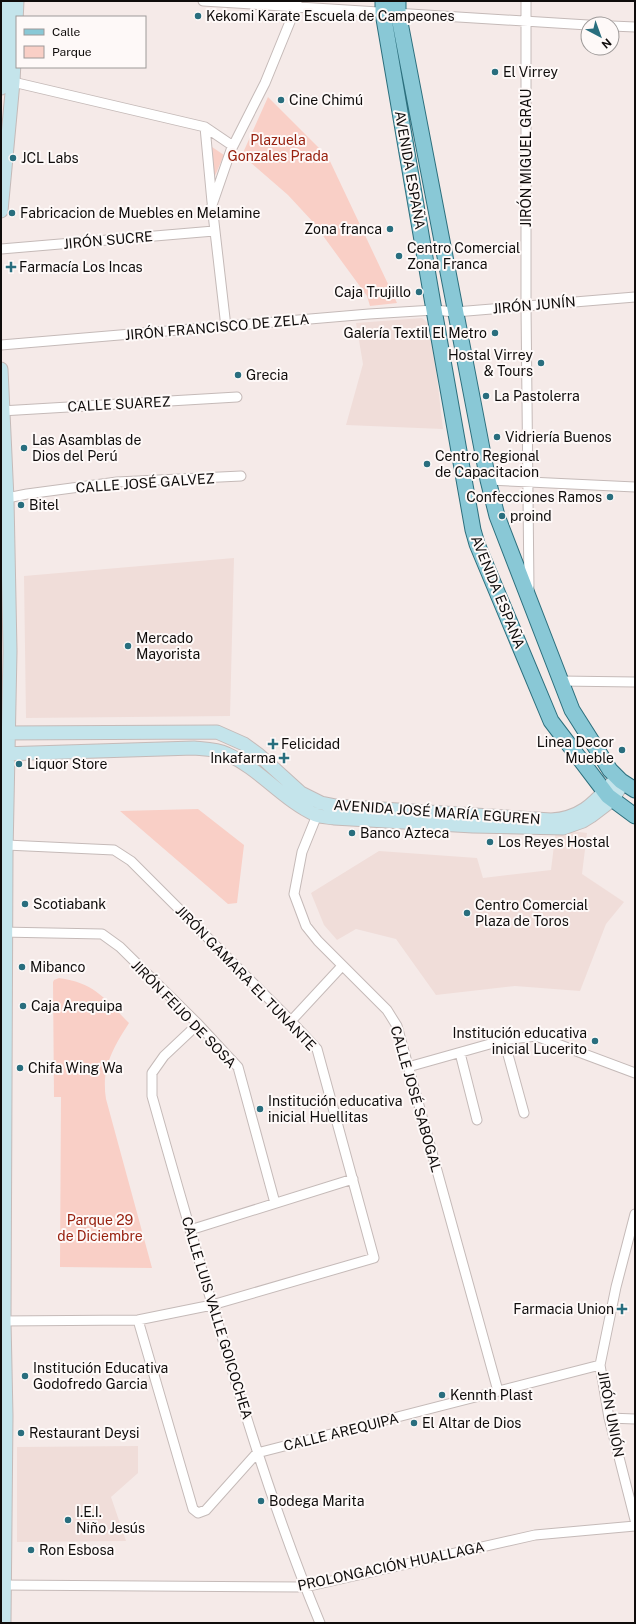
<svg xmlns="http://www.w3.org/2000/svg" width="636" height="1624" viewBox="0 0 636 1624" font-family="'Public Sans',sans-serif">
  <style>
    .built { fill: #f0ddd9 }
    .green { fill: #f9cfc6 }
    .lines { fill: none; stroke-linecap: round; stroke-linejoin: round }
    .street-casing { stroke: #c5bab8; stroke-width: 11 }
    .secondary-casing { stroke: #c5bab8; stroke-width: 15 }
    .primary-casing { stroke: #2c6f7d; stroke-width: 17 }
    .street { stroke: #fff; stroke-width: 9 }
    .secondary { stroke: #c4e4eb; stroke-width: 13 }
    .primary { stroke: #89c8d6; stroke-width: 15 }
    .poi-dot { fill: #296e7e; stroke: #fef9f8; stroke-width: 1.5 }
    .labels { text-anchor: middle; dominant-baseline: central; stroke-width: 4; stroke-linejoin: round; paint-order: stroke }
    .poi-label { font-size: 14px; fill: #0f0c0b; stroke: #fef9f8; text-anchor: start }
    .park-label { font-size: 14px; fill: #98210f; stroke: #fef9f8 }
    .street-label { font-size: 14px; fill: #0f0c0b; stroke: #fef9f8 }
  </style>
  <rect width="100%" height="100%" fill="#f5eae8"/>
  <!-- built -->
  <path class="built" d="M422,318L431,326L443,429L346,425L363,364L356,323Z
    M234,558L230,716L26,718L24,576Z
    M556,829L587,833L582,874L624,902L606,924L580,991L515,986L436,995L396,939L356,929L337,940L324,925L311,893L379,851L477,858L483,878L551,870Z
    M138,1446V1473L111,1497L126,1541L17,1542V1447Z"/>
  <!-- green -->
  <path class="green" d="M268,97L328,157L397,303L370,306L367,296L313,222L288,195L242,155Z
    M212,147L224,155L214,178Z
    M198,809L244,845L237,903L228,904L120,811Z
    M59,978C95,983 105,999 129,1023C113,1048 101,1068 106,1099L152,1268L60,1267L61,1097H54L53,982L54,980Z"/>
  <g class="lines">
    <!-- street casing -->
    <g class="street-casing">
      <path id="street" d="M203,1L588,25
        M526,1V306L529,590
        M612,26L635,27
        M13,82L205,127L233,146
        M205,127L212,202
        M1,249L214,231
        M226,327L212,205L231,150L265,83L296,7L297,2
        M1,345L369,314L434,310L455,312L635,297
        M1,411L237,397
        M488,480L635,487
        M2,499L27,494L117,482L241,476
        M560,681L635,682
        M317,815L302,852L294,894L306,926L318,941L387,1010L397,1026L498,1391
        M1,932L102,934L120,947L198,1024L238,1067L275,1203
        M291,1021L342,966
        M198,1024L164,1056L152,1073V1096C177,1185 203,1275 230,1363C256,1451 285,1539 320,1623
        M504,1040L524,1113
        M460,1053L477,1120
        M408,1067L504,1040L536,1036L635,1073
        M635,1214L616,1287L600,1365L609,1418L635,1520
        M190,1230L353,1179
        M138,1320L193,1509L198,1513L206,1510L257,1453L600,1365
        M1,1321L138,1320L212,1305L374,1258L317,1049L291,1021L131,861L114,850L6,845
        M609,1418L635,1419
        M1,1585L305,1587L535,1535L635,1526"/>
    </g>
    <!-- secondary casing -->
    <g class="secondary-casing">
      <path id="secondary" d="M1,88L7,1
        M1,211L13,82L17,1
        M1,369L7,499L10,651L6,854L4,1321L6,1416L4,1623
        M1,733L217,732L244,744L259,755L301,793L321,803L336,806L551,820C584,818 596,800 617,778
        M1,754L194,748C205,749 217,749 227,754C260,769 283,800 316,815C321,817 329,817 334,818L473,826L563,828L583,821L591,816L612,800L623,783"/>
    </g>
    <!-- primary casing -->
    <g class="primary-casing">
      <path id="primary" d="M383,1V13L434,310L473,530L477,544L551,721L608,796L635,816
        M398,1V12L488,480L497,516L572,710L610,770L621,781L635,790"/>
    </g>
    <!-- street -->
    <use href="#street" class="street"/>
    <!-- secondary -->
    <use href="#secondary" class="secondary"/>
    <!-- primary -->
    <use href="#primary" class="primary"/>
  </g>
  <!-- markers -->
  <g class="poi-dot">
    <circle cx="198" cy="16" r="4"/>
    <circle cx="495" cy="72" r="4"/>
    <circle cx="281" cy="100" r="4"/>
    <circle cx="13" cy="158" r="4"/>
    <circle cx="12" cy="213" r="4"/>
    <circle cx="390" cy="229" r="4"/>
    <circle cx="399" cy="256" r="4"/>
    <path d="M9 261h4v4h4v4h-4v4h-4v-4h-4v-4h4z"/>
    <circle cx="419" cy="292" r="4"/>
    <circle cx="495" cy="333" r="4"/>
    <circle cx="541" cy="363" r="4"/>
    <circle cx="238" cy="375" r="4"/>
    <circle cx="486" cy="396" r="4"/>
    <circle cx="497" cy="437" r="4"/>
    <circle cx="24" cy="448" r="4"/>
    <circle cx="427" cy="464" r="4"/>
    <circle cx="610" cy="497" r="4"/>
    <circle cx="21" cy="505" r="4"/>
    <circle cx="502" cy="516" r="4"/>
    <circle cx="128" cy="646" r="4"/>
    <path d="M271 738h4v4h4v4h-4v4h-4v-4h-4v-4h4z"/>
    <circle cx="622" cy="750" r="4"/>
    <path d="M282 752h4v4h4v4h-4v4h-4v-4h-4v-4h4z"/>
    <circle cx="19" cy="764" r="4"/>
    <circle cx="352" cy="833" r="4"/>
    <circle cx="490" cy="842" r="4"/>
    <circle cx="25" cy="904" r="4"/>
    <circle cx="467" cy="913" r="4"/>
    <circle cx="22" cy="967" r="4"/>
    <circle cx="23" cy="1006" r="4"/>
    <circle cx="595" cy="1041" r="4"/>
    <circle cx="20" cy="1068" r="4"/>
    <circle cx="260" cy="1109" r="4"/>
    <path d="M620 1303h4v4h4v4h-4v4h-4v-4h-4v-4h4z"/>
    <circle cx="25" cy="1376" r="4"/>
    <circle cx="442" cy="1395" r="4"/>
    <circle cx="414" cy="1423" r="4"/>
    <circle cx="21" cy="1433" r="4"/>
    <circle cx="261" cy="1501" r="4"/>
    <circle cx="68" cy="1520" r="4"/>
    <circle cx="31" cy="1550" r="4"/>
  </g>
  <g class="labels">
    <!-- poi labels -->
    <g class="poi-label">
      <text x="206" y="16">Kekomi Karate Escuela de Campeones</text>
      <text x="503" y="72">El Virrey</text>
      <text x="289" y="100">Cine Chimú</text>
      <text x="21" y="158">JCL Labs</text>
      <text x="20" y="213">Fabricacion de Muebles en Melamine</text>
      <text x="382" y="229" text-anchor="end">Zona franca</text>
      <text x="407" y="248">Centro Comercial<tspan x="407" dy="16">Zona Franca</tspan></text>
      <text x="19" y="267">Farmacía Los Incas</text>
      <text x="411" y="292" text-anchor="end">Caja Trujillo</text>
      <text x="487" y="333" text-anchor="end">Galería Textil El Metro</text>
      <text x="533" y="355" text-anchor="end">Hostal Virrey<tspan x="533" dy="16">&amp; Tours</tspan></text>
      <text x="246" y="375">Grecia</text>
      <text x="494" y="396">La Pastolerra</text>
      <text x="505" y="437">Vidriería Buenos</text>
      <text x="32" y="440">Las Asamblas de<tspan x="32" dy="16">Dios del Perú</tspan></text>
      <text x="435" y="456">Centro Regional<tspan x="435" dy="16">de Capacitacion</tspan></text>
      <text x="602" y="497" text-anchor="end">Confecciones Ramos</text>
      <text x="29" y="505">Bitel</text>
      <text x="510" y="516">proind</text>
      <text x="136" y="638">Mercado<tspan x="136" dy="16">Mayorista</tspan></text>
      <text x="614" y="742" text-anchor="end">Linea Decor<tspan x="614" dy="16">Mueble</tspan></text>
      <text x="281" y="744">Felicidad</text>
      <text x="276" y="758" text-anchor="end">Inkafarma</text>
      <text x="27" y="764">Liquor Store</text>
      <text x="360" y="833">Banco Azteca</text>
      <text x="498" y="842">Los Reyes Hostal</text>
      <text x="33" y="904">Scotiabank</text>
      <text x="475" y="905">Centro Comercial<tspan x="475" dy="16">Plaza de Toros</tspan></text>
      <text x="30" y="967">Mibanco</text>
      <text x="31" y="1006">Caja Arequipa</text>
      <text x="587" y="1033" text-anchor="end">Institución educativa<tspan x="587" dy="16">inicial Lucerito</tspan></text>
      <text x="28" y="1068">Chifa Wing Wa</text>
      <text x="268" y="1101">Institución educativa<tspan x="268" dy="16">inicial Huellitas</tspan></text>
      <text x="614" y="1309" text-anchor="end">Farmacia Union</text>
      <text x="33" y="1368">Institución Educativa<tspan x="33" dy="16">Godofredo Garcia</tspan></text>
      <text x="450" y="1395">Kennth Plast</text>
      <text x="422" y="1423">El Altar de Dios</text>
      <text x="29" y="1433">Restaurant Deysi</text>
      <text x="269" y="1501">Bodega Marita</text>
      <text x="76" y="1512">I.E.I.<tspan x="76" dy="16">Niño Jesús</tspan></text>
      <text x="39" y="1550">Ron Esbosa</text>
    </g>
    <!-- park labels -->
    <g class="park-label">
      <text x="278" y="140">Plazuela<tspan x="278" dy="16">Gonzales Prada</tspan></text>
      <text x="100" y="1220">Parque 29<tspan x="100" dy="16">de Diciembre</tspan></text>
    </g>
    <!-- street labels -->
    <g class="street-label">
      <text transform="translate(526 158) rotate(-90)">JIRÓN MIGUEL GRAU</text>
      <text transform="translate(410 170) rotate(80)">AVENIDA ESPAÑA</text>
      <text transform="translate(108 240) rotate(-5)">JIRÓN SUCRE</text>
      <text transform="translate(534 305) rotate(-5)">JIRÓN JUNÍN</text>
      <text transform="translate(217 327) rotate(-5)">JIRÓN FRANCISCO DE ZELA</text>
      <text transform="translate(119 404) rotate(-3)">CALLE SUAREZ</text>
      <text transform="translate(145 483) rotate(-4)">CALLE JOSÉ GALVEZ</text>
      <text transform="translate(498 592) rotate(68)">AVENIDA ESPAÑA</text>
      <text transform="translate(437 812) rotate(4)">AVENIDA JOSÉ MARÍA EGUREN</text>
      <text transform="translate(246 978) rotate(46)">JIRÓN GAMARA EL TUNANTE</text>
      <text transform="translate(184 1014) rotate(46)">JIRÓN FEIJO DE SOSA</text>
      <text transform="translate(416 1099) rotate(74)">CALLE JOSÉ SABOGAL</text>
      <text transform="translate(217 1318) rotate(73)">CALLE LUIS VALLE GOICOCHEA</text>
      <text transform="translate(611 1414) rotate(79)">JIRÓN UNIÓN</text>
      <text transform="translate(341 1432) rotate(-14)">CALLE AREQUIPA</text>
      <text transform="translate(391 1566) rotate(-12)">PROLONGACIÓN HUALLAGA</text>
    </g>
  </g>
  <!-- border -->
  <rect width="636" height="1624" fill="none" stroke="#0f0c0b" stroke-width="4"/>
  <!-- legend -->
  <rect x="16" y="16" width="130" height="52" fill="#fef9f8" stroke="#9e9a99"/>
  <rect x="24" y="29" width="20" height="6" fill="#89c8d6" stroke="#9e9a99"/>
  <text x="52" y="36" font-size="12" fill="#0f0c0b">Calle</text>
  <rect x="24" y="46" width="20" height="12" fill="#f9cfc6" stroke="#9e9a99"/>
  <text x="52" y="56" font-size="12" fill="#0f0c0b">Parque</text>
  <!-- north arrow -->
  <g transform="translate(600 36) rotate(139)"><circle r="19" fill="#fef9f8" stroke="#9e9a99"/>
  <path d="M0-3L7 15L0 10L-7 15Z" fill="#296e7e"/>
  <text y="-6" font-size="11" font-weight="bold" text-anchor="middle" fill="#0f0c0b">N</text>
  </g>
</svg>
